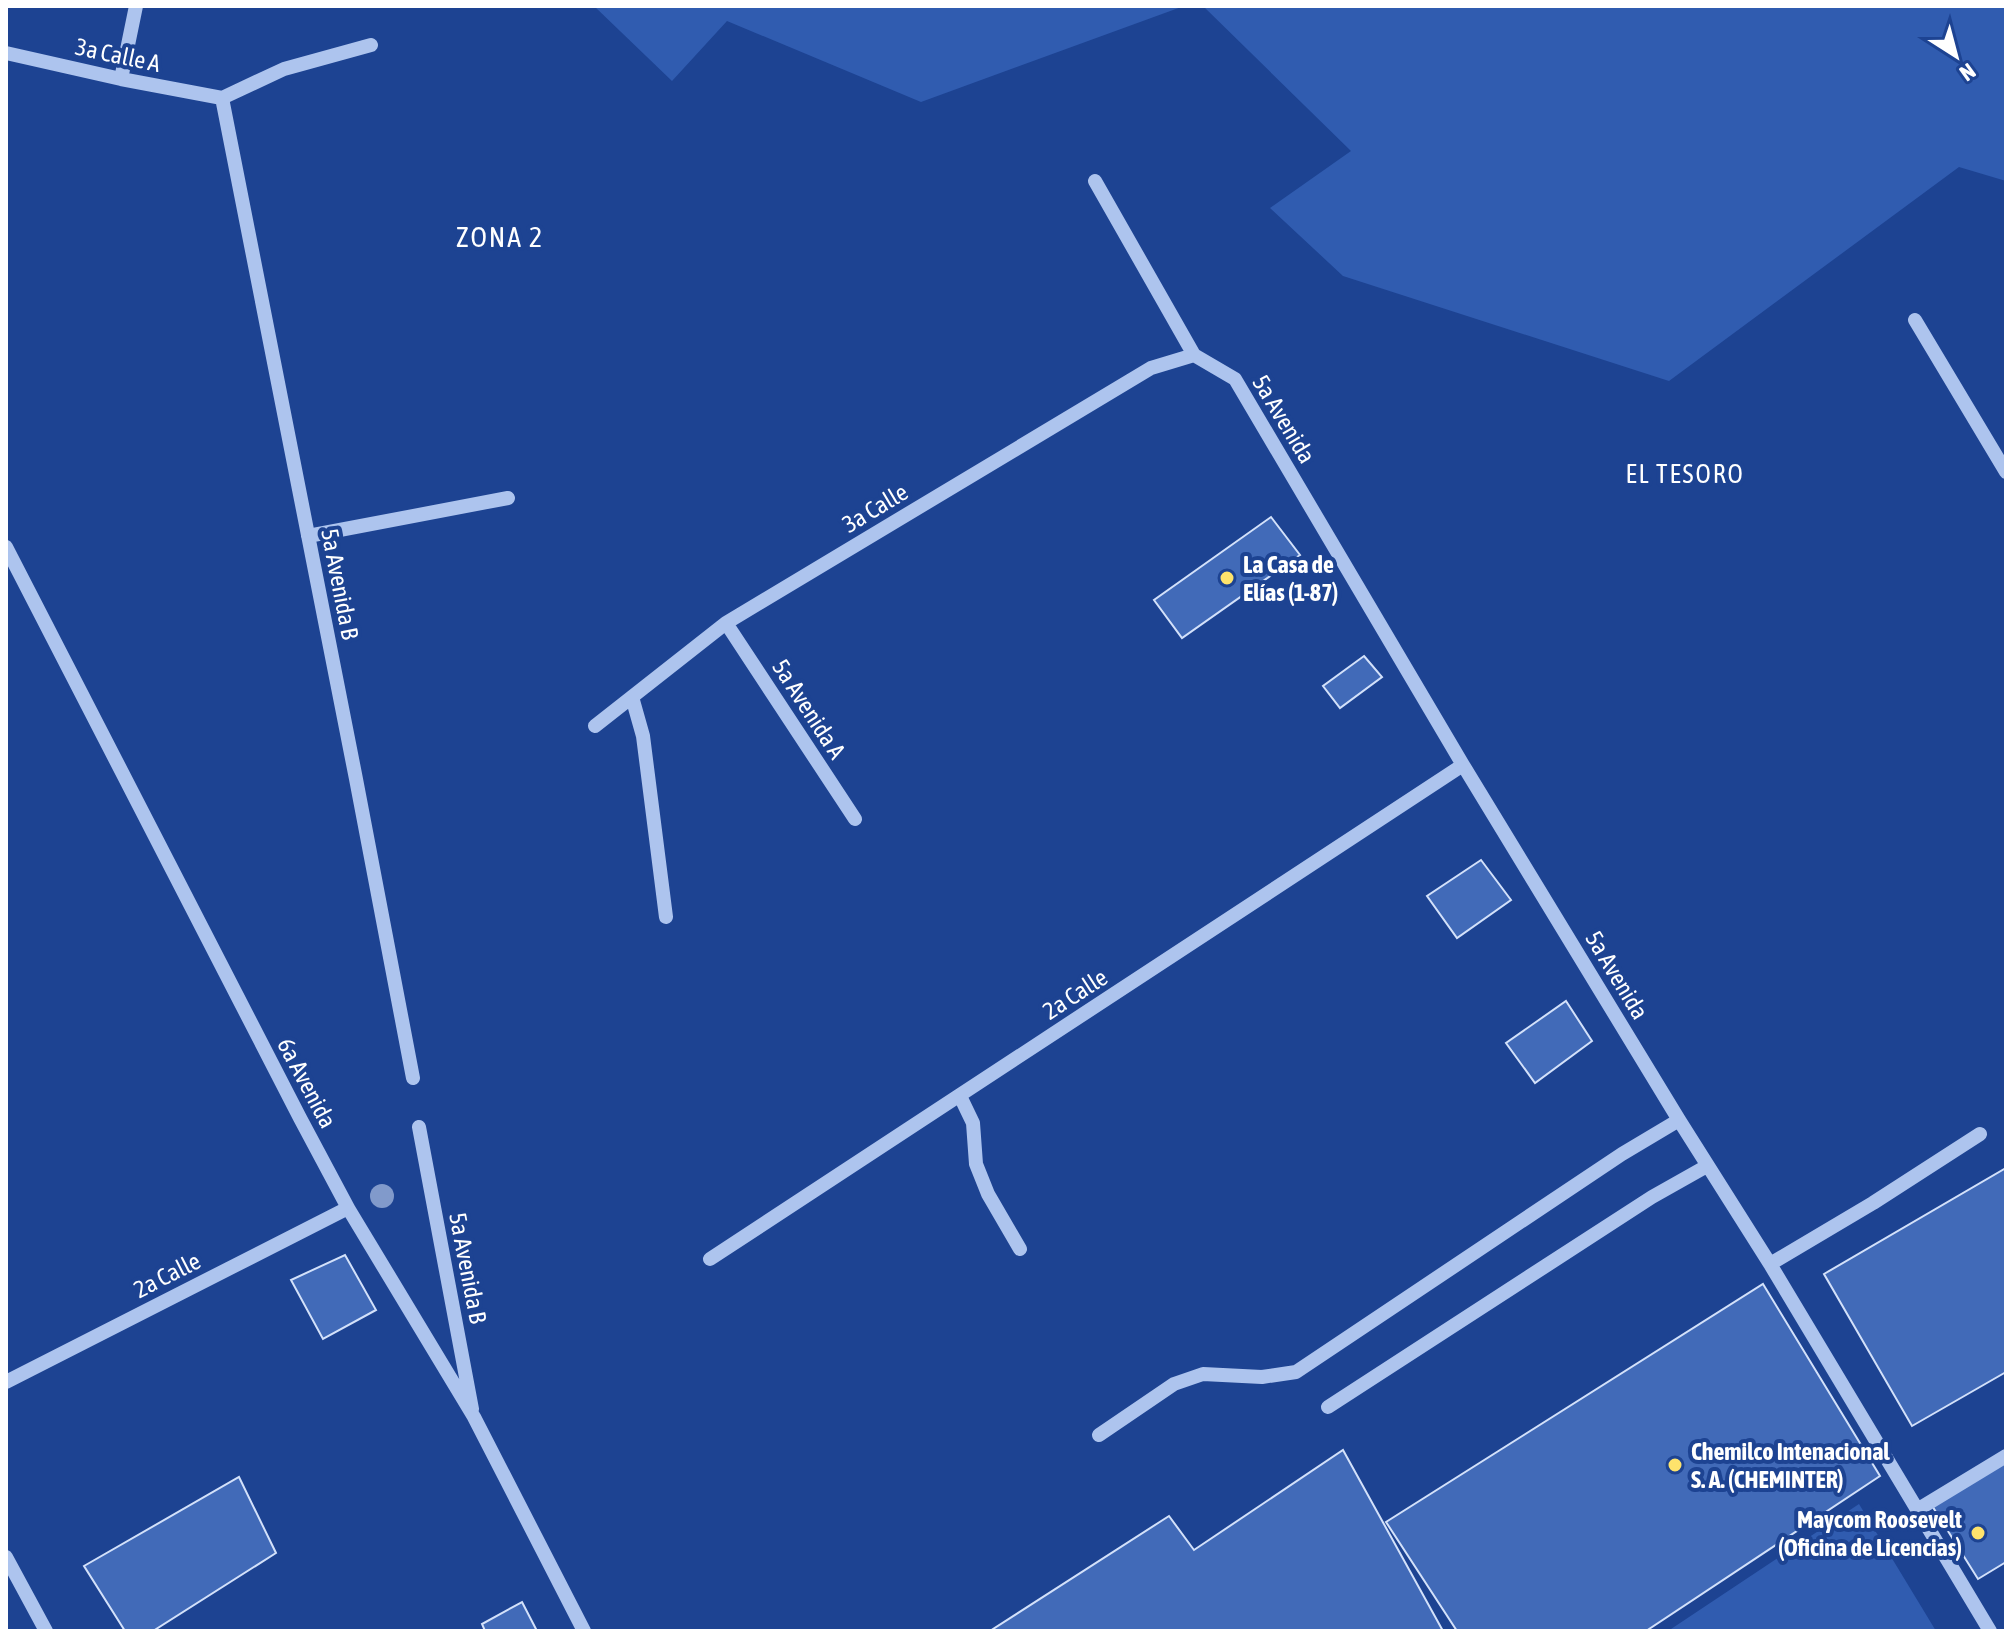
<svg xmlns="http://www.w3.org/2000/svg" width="2012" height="1637" viewBox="0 0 2012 1637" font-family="'Asap Condensed',sans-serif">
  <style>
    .green { fill: #305cb0 }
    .building { fill: #416ab8; stroke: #d3e1fa; stroke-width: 2 }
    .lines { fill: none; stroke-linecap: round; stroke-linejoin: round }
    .minor { stroke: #adc4ee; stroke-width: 14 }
    .tree { fill: #819acb }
    .poi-dot { fill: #fee36c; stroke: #1d4392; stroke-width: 3 }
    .labels { text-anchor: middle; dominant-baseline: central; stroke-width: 8; stroke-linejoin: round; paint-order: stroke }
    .street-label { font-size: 24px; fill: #fff; stroke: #1d4392 }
    .poi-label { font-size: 24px; font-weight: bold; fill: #fff; stroke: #1d4392; text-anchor: start }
    .neighbourhood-label { font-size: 26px; letter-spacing: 2px; fill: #fff; stroke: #1d4392 }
    .quarter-label { font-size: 28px; letter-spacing: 2px; fill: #fff; stroke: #1d4392 }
  </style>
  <rect width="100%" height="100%" fill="#1d4392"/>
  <!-- green -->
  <path class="green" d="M594,6H1184L921,102L727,21L672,81Z
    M1203,6H2006V181L1959,167L1669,381L1343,276L1270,208L1351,151Z
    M1859,1504L1936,1631H1668Z"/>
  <!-- building -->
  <path class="building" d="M1271,517L1300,555L1182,638L1154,600Z
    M1364,656L1382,677L1340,708L1323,686Z
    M1481,860L1511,900L1457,938L1427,896Z
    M1566,1001L1592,1041L1535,1083L1506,1043Z
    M2006,1168V1372L1912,1426L1824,1274Z
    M345,1255L376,1310L323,1339L291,1280Z
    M1763,1284L1880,1476L1646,1631H1457L1386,1522Z
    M1343,1450L1443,1631H990L1169,1516L1194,1550Z
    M2006,1461V1562L1978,1579L1931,1504Z
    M239,1477L276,1553L153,1631H125L84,1566Z
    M522,1602L537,1631H485L482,1624Z"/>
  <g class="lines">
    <!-- minor -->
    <path class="minor" d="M6,53L121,79L222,98
      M121,79L136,6
      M222,98L356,779L413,1078
      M222,98L284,69L371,45
      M1095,181L1194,355L1235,379L1463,765L1679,1120L1770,1264L1990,1631
      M1915,320L2006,472
      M308,536L508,498
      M6,547L300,1118L348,1208L474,1417L584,1631
      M726,623L855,819
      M632,697L643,736L666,917
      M595,726L726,623L1151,368L1194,355
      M960,1096L973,1123L976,1164L988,1194L1020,1249
      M419,1127L472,1409
      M710,1259L1463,765
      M1770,1264L1873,1203L1980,1134
      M6,1382L348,1208
      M1328,1407L1652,1197L1707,1166
      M1099,1435L1174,1384L1203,1374L1262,1377L1296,1372L1622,1154L1679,1120
      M1917,1510L2006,1456
      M6,1557L46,1631"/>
  </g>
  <!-- trees -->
  <circle class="tree" cx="382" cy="1196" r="12"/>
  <!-- markers -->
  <g class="poi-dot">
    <circle cx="1227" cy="578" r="8"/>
    <circle cx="1675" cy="1465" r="8"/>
    <circle cx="1978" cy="1533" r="8"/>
  </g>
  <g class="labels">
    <!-- street labels -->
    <g class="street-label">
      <text transform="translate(118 55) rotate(12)">3a Calle A</text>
      <text transform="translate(1284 419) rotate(59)">5a Avenida</text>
      <text transform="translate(875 508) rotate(-31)">3a Calle</text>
      <text transform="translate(340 584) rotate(79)">5a Avenida B</text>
      <text transform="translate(809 709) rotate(57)">5a Avenida A</text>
      <text transform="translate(1617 975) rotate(59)">5a Avenida</text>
      <text transform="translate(1075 994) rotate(-33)">2a Calle</text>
      <text transform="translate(307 1083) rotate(62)">6a Avenida</text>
      <text transform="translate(468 1268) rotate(79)">5a Avenida B</text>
      <text transform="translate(167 1275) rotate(-27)">2a Calle</text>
    </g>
    <!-- poi labels -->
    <g class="poi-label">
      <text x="1243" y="564">La Casa de<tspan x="1243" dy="28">Elías (1-87)</tspan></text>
      <text x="1691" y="1451">Chemilco Intenacional<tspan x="1691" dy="28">S. A. (CHEMINTER)</tspan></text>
      <text x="1962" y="1519" text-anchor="end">Maycom Roosevelt<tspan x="1962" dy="28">(Oficina de Licencias)</tspan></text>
    </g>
    <!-- neighbourhood labels -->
    <g class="neighbourhood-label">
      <text x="1685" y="474">EL TESORO</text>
    </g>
    <!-- quarter labels -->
    <g class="quarter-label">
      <text x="500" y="237">ZONA 2</text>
    </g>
  </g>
  <!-- border -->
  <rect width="2012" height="1637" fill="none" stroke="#ffffff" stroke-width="16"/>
  <!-- north arrow -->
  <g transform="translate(1956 56) rotate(144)" stroke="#1d4392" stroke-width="6" paint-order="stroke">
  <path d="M0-6L14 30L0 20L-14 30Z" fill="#ffffff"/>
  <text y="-12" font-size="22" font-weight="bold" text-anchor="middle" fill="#ffffff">N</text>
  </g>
</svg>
